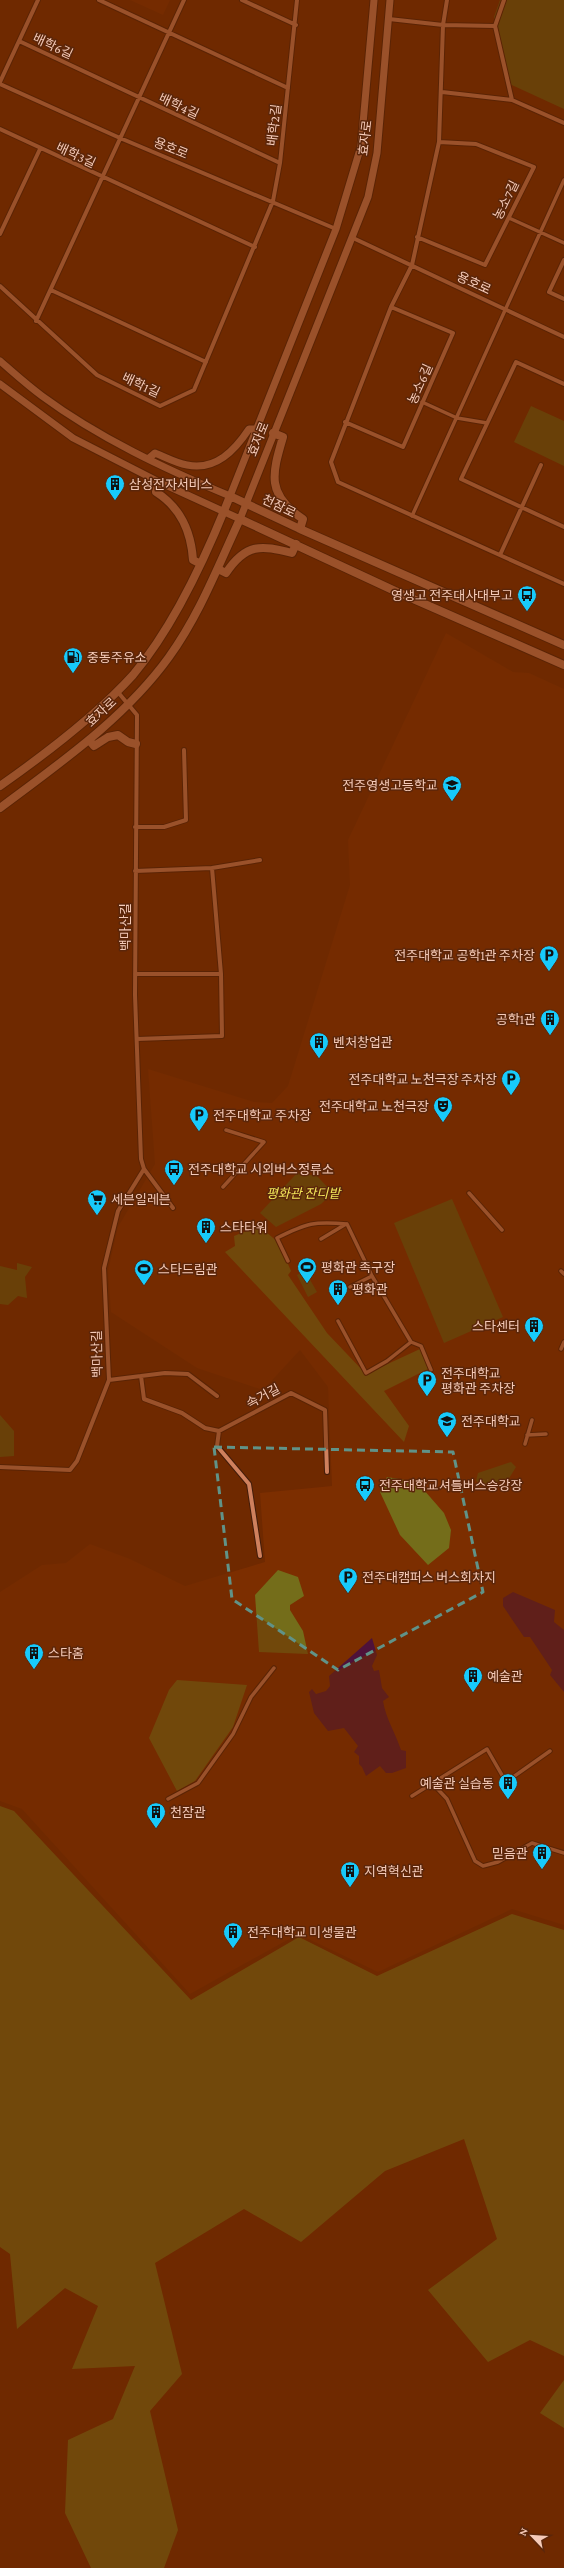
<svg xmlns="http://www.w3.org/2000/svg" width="564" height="2568" viewBox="0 0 564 2568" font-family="'Crimson Pro','Noto Sans KR',serif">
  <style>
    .built { fill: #7c2e00 }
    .green { fill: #625c13 }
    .forest { fill: #746d1a }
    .water { fill: #4e123a }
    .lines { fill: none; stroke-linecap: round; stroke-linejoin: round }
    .pedestrian-casing { stroke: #421c0a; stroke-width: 5.5 }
    .minor-casing { stroke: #421c0a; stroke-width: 6 }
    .tertiary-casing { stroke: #421c0a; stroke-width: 9 }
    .secondary-casing { stroke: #421c0a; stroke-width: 10 }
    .pedestrian { stroke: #cf805d; stroke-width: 3.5 }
    .minor { stroke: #cf805d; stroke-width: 4 }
    .tertiary { stroke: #cf805d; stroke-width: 7 }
    .secondary { stroke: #cf805d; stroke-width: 8 }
    .marked { fill: none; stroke: #609388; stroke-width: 3; stroke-dasharray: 8 5; stroke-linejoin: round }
    .labels { text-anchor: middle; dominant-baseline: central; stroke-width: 3; stroke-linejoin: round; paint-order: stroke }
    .street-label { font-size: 13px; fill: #f5cab8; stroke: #5b260a }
    .poi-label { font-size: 13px; fill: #f5cab8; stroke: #5b260a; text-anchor: start }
    .park-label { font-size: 13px; font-style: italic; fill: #f2e659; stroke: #5b260a }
  </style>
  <rect width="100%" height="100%" fill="#6f2900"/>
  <!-- built -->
  <path class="built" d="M130,0H170L163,15Z
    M446,633L513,672L529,673L564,689V1925L512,1909L378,1972L298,1934L190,1994L22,1809L0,1801V1592L42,1565L66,1563L90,1544L130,1559L185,1586L265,1562L260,1493L332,1486L328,1387L300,1350L263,1390L197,1368L111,1312L108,1271L118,1227L155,1164L148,1069L254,1102L272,1103L288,1086L350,885L348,840Z"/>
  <!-- green -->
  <path class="green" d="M500,0H564V109L505,82L494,17Z
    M531,406L564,421V466L514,442Z
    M297,1173L317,1176L333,1193L321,1204L276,1227L260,1213Z
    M452,1199L503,1317L444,1343L394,1223Z
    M17,1263L32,1267L25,1277L27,1298L18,1296L8,1305L0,1304V1266L17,1270Z
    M305,1271L317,1292L308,1297L297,1275Z
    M0,1415L14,1431V1456L0,1457Z
    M511,1462L516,1467L508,1480L485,1486L476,1481L478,1473Z"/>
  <!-- forest -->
  <path class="forest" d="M259,1226L279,1243L291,1271L288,1275L327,1333L366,1374L420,1349L428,1369L384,1391L409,1426L404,1442L225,1252L235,1246L234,1236Z
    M387,1477L417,1482L444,1513L451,1530L449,1548L428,1565L400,1535L380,1492Z
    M278,1570L298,1577L304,1596L290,1605V1610L303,1631L308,1654L259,1652L255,1595Z
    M177,1680L247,1685L233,1727L195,1781L177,1791L149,1738L169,1690Z
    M0,1806L14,1811L191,2000L299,1937L377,1976L512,1914L564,1930V2356L530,2340L488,2362L428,2290L497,2239L464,2139L385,2171L301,2242L244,2209L155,2263L182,2374L150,2411L178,2530L164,2568H91L65,2513L68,2440L113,2419L135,2366L72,2369L98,2306L65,2288L17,2329L10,2254L0,2247Z
    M564,2380V2428L540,2413Z"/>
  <!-- water -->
  <path class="water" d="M513,1592L555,1610L554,1622L564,1630V1692L550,1675L552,1670L530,1637H524L503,1606V1598Z
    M372,1638L377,1655L372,1666L374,1671L379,1670L382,1688L389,1697L383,1701C386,1719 395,1732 401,1750L406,1751V1768L392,1773H386L380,1766L366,1776L362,1767L359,1764V1756L354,1752L358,1746L344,1728L328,1731L314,1713L309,1692L312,1689L316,1694L326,1691L330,1686L329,1676Z"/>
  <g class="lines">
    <!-- pedestrian casing -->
    <g class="pedestrian-casing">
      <path id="pedestrian" d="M509,218L564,243
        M422,402L457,418L487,423
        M412,516L564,180
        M223,1187L264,1142L226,1130
        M469,1193L502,1230
        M347,1224L372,1276L411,1342L421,1346L431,1370
        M321,1239L346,1224
        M288,1261L277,1238C307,1223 314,1221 347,1224
        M561,1271L564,1274
        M350,1287L372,1276
        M338,1321L366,1373L387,1361L411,1342
        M561,1349L564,1342
        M527,1435L546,1434
        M525,1444L532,1420
        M432,1783L447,1799L475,1861L483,1866L498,1862L532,1843L564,1853
        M412,1796L487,1749L506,1782L550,1751
        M168,1799L198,1783L233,1734L251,1697L274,1668"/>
    </g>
    <!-- minor casing -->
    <g class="minor-casing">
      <path id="minor" d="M99,0L288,88
        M242,0L296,25
        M447,0L443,25L439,142L412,265L391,307L331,462L338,482L564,584
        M504,0L495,26L512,100L564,123
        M389,19L443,25L495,26
        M19,41L280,163
        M0,82L38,0
        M0,84L120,138L336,229
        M442,92L512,100
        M0,129L255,247
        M0,234L40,149
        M417,237L485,265L534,167L476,144L439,142
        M353,238L564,337
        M564,260L549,292L564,299
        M0,286L97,375L160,406L194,390L273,201L280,163L297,0
        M51,290L206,362
        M36,321L184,0
        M564,384L516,362L461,479L564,527
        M345,422L403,447L453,333L391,307
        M500,555L541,465
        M117,691L137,715L135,995L141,1159L144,1169L173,1208
        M135,827H164L186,820L184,750
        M135,871L212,868
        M135,974H221
        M137,1039L222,1036L221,974L212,868L260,860
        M141,1376L144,1399L182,1413L205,1428L219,1431L291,1393L325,1410L327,1472
        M109,1380L165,1373L188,1374L217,1396
        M219,1431L217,1446L249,1484L260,1556
        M0,1467L70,1470L77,1461L109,1380L104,1268L118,1211L144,1169"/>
    </g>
    <!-- tertiary casing -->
    <g class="tertiary-casing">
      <path id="tertiary" d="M0,361C14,373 27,385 42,396C99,438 165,469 230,496L336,229L361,146L374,0
        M0,384L73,438L159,482L240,519L368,197L377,153L390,0
        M148,459L155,453C165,457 176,463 187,465C216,471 235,450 249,429H258"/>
    </g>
    <!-- secondary casing -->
    <g class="secondary-casing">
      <path id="secondary" d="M273,433L283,437C272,474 266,495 303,519L300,529
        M159,482L156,492C181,508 191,531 193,560L199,563
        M218,569L226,573C246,543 261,545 292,553L296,544
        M89,740L94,746L108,737L118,735L128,742L136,744
        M0,786C44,755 97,715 133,675C175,625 206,557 230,496L300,529L564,645
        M0,808C60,763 125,718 169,657C200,614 218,566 240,519L395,591L564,665"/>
    </g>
    <!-- pedestrian -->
    <use href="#pedestrian" class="pedestrian"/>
    <!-- minor -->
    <use href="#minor" class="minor"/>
    <!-- tertiary -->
    <use href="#tertiary" class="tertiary"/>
    <!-- secondary -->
    <use href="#secondary" class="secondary"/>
  </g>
  <!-- marked area -->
  <path d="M0 0H564V2568H0ZM214,1447L453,1452L483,1592L338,1670L232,1599Z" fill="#6f2900" fill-opacity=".55" fill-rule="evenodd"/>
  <path class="marked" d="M214,1447L453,1452L483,1592L338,1670L232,1599Z"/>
  <!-- icons -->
  <defs>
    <g id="building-pin" transform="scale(1)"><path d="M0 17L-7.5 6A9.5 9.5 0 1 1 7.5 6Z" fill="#17cafb" stroke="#5b260a"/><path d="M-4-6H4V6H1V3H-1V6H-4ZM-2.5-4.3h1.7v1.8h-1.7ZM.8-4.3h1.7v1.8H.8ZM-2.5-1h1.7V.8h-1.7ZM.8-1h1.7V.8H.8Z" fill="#111"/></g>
    <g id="bus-pin" transform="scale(1)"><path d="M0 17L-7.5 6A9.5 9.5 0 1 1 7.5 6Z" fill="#17cafb" stroke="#5b260a"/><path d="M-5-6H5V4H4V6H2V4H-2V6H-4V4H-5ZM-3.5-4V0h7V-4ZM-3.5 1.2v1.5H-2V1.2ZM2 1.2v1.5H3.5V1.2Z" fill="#111"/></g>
    <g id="fuel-pin" transform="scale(1)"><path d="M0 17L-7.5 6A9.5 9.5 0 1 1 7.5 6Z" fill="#17cafb" stroke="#5b260a"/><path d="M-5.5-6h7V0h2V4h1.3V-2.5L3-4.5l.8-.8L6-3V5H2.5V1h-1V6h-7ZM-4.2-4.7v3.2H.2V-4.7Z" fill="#111"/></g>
    <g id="school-pin" transform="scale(1)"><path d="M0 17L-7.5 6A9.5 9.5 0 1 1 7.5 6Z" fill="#17cafb" stroke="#5b260a"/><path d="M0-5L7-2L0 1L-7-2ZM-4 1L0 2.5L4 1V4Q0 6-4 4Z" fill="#111"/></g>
    <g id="parking-pin" transform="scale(1)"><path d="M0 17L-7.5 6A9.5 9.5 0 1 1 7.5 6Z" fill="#17cafb" stroke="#5b260a"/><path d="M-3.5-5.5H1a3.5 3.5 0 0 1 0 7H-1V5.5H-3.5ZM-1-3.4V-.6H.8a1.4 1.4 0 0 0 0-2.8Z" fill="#111"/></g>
    <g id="theatre-pin" transform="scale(1)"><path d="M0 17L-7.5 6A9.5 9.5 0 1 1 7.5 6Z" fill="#17cafb" stroke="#5b260a"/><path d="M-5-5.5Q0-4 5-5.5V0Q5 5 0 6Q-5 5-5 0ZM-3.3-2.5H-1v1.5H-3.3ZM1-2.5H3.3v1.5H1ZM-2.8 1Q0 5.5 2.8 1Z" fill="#111"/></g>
    <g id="supermarket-pin" transform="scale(1)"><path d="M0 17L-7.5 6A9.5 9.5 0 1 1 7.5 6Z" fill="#17cafb" stroke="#5b260a"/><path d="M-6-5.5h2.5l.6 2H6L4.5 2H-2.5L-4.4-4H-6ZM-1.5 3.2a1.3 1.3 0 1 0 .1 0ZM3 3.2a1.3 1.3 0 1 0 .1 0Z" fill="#111"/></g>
    <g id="stadium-pin" transform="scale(1)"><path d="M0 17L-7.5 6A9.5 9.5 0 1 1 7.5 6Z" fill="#17cafb" stroke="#5b260a"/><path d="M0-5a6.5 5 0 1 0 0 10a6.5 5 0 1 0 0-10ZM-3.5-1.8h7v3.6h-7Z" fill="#111"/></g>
    <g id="university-pin" transform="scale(1)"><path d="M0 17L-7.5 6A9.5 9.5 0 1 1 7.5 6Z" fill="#17cafb" stroke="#5b260a"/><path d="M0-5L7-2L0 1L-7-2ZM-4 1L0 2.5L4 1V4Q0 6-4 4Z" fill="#111"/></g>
  </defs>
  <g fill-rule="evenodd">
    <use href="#building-pin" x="115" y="484"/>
    <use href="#bus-pin" x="527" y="595"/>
    <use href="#fuel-pin" x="73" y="657"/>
    <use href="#school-pin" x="452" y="785"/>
    <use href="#parking-pin" x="549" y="955"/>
    <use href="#building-pin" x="550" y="1019"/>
    <use href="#building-pin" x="319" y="1042"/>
    <use href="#parking-pin" x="511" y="1079"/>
    <use href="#theatre-pin" x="443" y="1106"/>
    <use href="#parking-pin" x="199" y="1115"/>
    <use href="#bus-pin" x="174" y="1169"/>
    <use href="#supermarket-pin" x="97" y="1199"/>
    <use href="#building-pin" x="206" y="1227"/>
    <use href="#stadium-pin" x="307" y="1267"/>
    <use href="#stadium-pin" x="144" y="1269"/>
    <use href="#building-pin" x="338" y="1289"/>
    <use href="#building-pin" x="534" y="1326"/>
    <use href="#parking-pin" x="427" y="1380"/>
    <use href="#university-pin" x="447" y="1421"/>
    <use href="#bus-pin" x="365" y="1485"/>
    <use href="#parking-pin" x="348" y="1577"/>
    <use href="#building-pin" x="34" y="1653"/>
    <use href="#building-pin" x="473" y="1676"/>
    <use href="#building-pin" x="508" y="1783"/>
    <use href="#building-pin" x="156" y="1812"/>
    <use href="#building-pin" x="542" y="1853"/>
    <use href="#building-pin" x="350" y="1871"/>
    <use href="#building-pin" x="233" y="1932"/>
  </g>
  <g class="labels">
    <!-- street labels -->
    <g class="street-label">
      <text transform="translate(53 46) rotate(25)">배학6길</text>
      <text transform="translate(179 106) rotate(25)">배학4길</text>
      <text transform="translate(274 125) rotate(-83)">배학2길</text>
      <text transform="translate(365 138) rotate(-83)">효자로</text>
      <text transform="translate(171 148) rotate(22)">용호로</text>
      <text transform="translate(76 155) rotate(25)">배학3길</text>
      <text transform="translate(506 200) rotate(-64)">농소7길</text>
      <text transform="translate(474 283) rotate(25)">용호로</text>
      <text transform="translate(420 384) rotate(-66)">농소6길</text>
      <text transform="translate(141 385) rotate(25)">배학1길</text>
      <text transform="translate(258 439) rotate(-68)">효자로</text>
      <text transform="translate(279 506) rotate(26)">천잠로</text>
      <text transform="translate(101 712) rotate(-43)">효자로</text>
      <text transform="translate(125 927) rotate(-90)">백마산길</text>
      <text transform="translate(97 1354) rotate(-91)">백마산길</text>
      <text transform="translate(263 1396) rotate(-28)">속거길</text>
    </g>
    <!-- poi labels -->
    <g class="poi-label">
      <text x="129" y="484">삼성전자서비스</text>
      <text x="513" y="595" text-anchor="end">영생고 전주대사대부고</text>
      <text x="87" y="657">중동주유소</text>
      <text x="438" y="785" text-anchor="end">전주영생고등학교</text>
      <text x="535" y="955" text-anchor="end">전주대학교 공학1관 주차장</text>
      <text x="536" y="1019" text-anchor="end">공학1관</text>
      <text x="333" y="1042">벤처창업관</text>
      <text x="497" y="1079" text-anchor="end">전주대학교 노천극장 주차장</text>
      <text x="429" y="1106" text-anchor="end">전주대학교 노천극장</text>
      <text x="213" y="1115">전주대학교 주차장</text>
      <text x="188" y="1169">전주대학교 시외버스정류소</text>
      <text x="111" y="1199">세븐일레븐</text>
      <text x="220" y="1227">스타타워</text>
      <text x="321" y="1267">평화관 족구장</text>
      <text x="158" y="1269">스타드림관</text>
      <text x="352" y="1289">평화관</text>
      <text x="520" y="1326" text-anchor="end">스타센터</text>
      <text x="441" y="1373">전주대학교<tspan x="441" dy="15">평화관 주차장</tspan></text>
      <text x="461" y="1421">전주대학교</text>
      <text x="379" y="1485">전주대학교셔틀버스승강장</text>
      <text x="362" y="1577">전주대캠퍼스 버스회차지</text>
      <text x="48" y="1653">스타홈</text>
      <text x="487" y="1676">예술관</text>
      <text x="494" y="1783" text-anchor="end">예술관 실습동</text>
      <text x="170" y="1812">천잠관</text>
      <text x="528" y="1853" text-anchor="end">믿음관</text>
      <text x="364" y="1871">지역혁신관</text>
      <text x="247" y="1932">전주대학교 미생물관</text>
    </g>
    <!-- park labels -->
    <g class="park-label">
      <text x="303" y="1193">평화관 잔디밭</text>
    </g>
  </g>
  <!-- north arrow -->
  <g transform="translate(532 2536) rotate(295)" stroke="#5b260a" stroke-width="3" paint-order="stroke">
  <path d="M0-3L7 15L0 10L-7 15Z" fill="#f5cab8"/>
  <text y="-6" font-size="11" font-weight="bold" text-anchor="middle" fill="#f5cab8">N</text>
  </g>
</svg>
